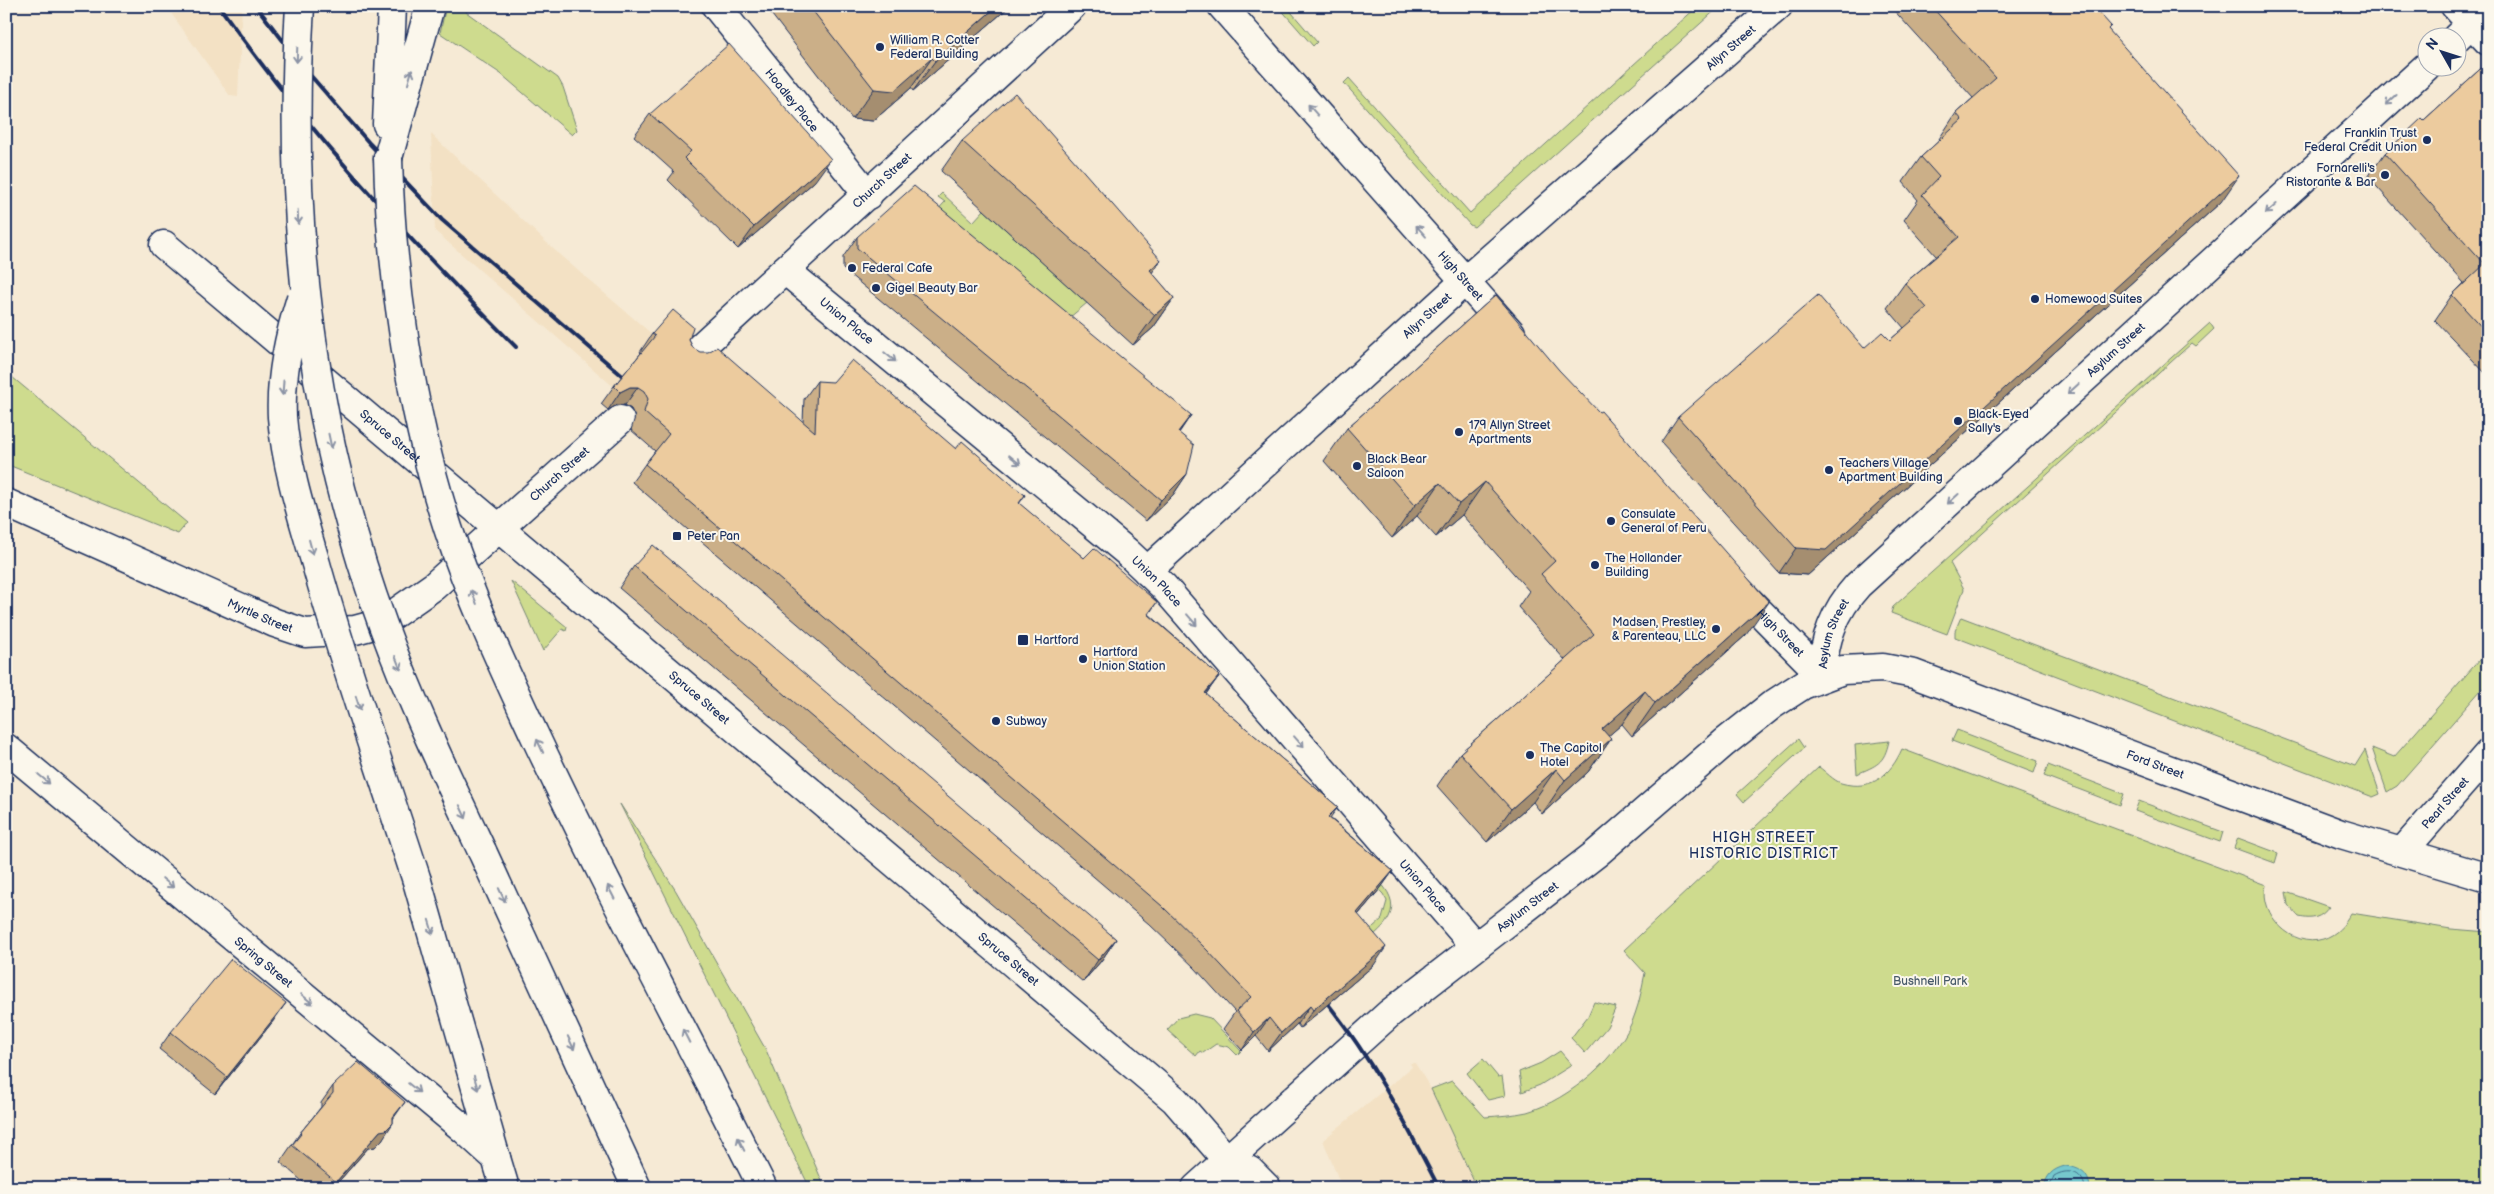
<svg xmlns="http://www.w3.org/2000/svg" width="2494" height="1194" viewBox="0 0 2494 1194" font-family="'Balsamiq Sans',sans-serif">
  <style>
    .built { fill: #f3e1c4 }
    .green { fill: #cedb8e; stroke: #748576 }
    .water { fill: #76c8cd; stroke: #528ba1 }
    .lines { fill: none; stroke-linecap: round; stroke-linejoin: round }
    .shore { stroke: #3f6c8a; stroke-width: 1 }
    .minor-casing { stroke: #1b2f5e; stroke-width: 31 }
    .major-casing { stroke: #1b2f5e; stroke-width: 31 }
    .highway-casing { stroke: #1b2f5e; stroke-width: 31 }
    .minor { stroke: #fbf7ec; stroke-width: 28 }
    .major { stroke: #fbf7ec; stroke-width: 28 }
    .highway { stroke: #fbf7ec; stroke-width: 28 }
    .rail { stroke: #1b2f5e; stroke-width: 4 }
    .highway-bridge-casing { stroke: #1b2f5e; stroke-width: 31; stroke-linecap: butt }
    .highway-bridge { stroke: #fbf7ec; stroke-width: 28 }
    .wall { fill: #cbaf88; stroke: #1b2f5e }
    .shaded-wall { fill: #a58e6f; stroke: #1b2f5e }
    .building { fill: #eccb9e; stroke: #1b2f5e }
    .oneway { stroke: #8b93a5 }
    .poi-dot { fill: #1b2f5e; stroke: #fbf7ec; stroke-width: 2 }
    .labels { text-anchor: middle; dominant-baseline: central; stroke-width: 4; stroke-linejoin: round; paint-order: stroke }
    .poi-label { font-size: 12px; fill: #1b2f5e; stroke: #fbf7ec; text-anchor: start }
    .street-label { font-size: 12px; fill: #1b2f5e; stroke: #fbf7ec }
    .park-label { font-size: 12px; fill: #485a6a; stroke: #fbf7ec }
    .neighbourhood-label { font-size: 14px; letter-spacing: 1px; fill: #1b2f5e; stroke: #fbf7ec }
  </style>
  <rect width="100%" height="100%" fill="#f6ead5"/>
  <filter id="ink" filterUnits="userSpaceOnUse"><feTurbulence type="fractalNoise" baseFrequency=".02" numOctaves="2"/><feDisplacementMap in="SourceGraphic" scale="10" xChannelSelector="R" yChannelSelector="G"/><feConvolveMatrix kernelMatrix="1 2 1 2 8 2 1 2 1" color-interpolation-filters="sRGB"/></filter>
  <g filter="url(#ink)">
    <!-- built -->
    <path class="built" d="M166,6H242L238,97L230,96Z
      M431,134L561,256L653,335L643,354L615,388L435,231Z
      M1410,1063H1415L1431,1089L1477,1188H1342L1323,1140L1412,1067Z"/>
    <!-- green -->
    <path class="green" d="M446,6H469L466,12L558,78L563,87L577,130L572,135L501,74L440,33Z
      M1278,6H1286L1317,42L1313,46Z
      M1698,6H1720L1474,227L1470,225L1344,83L1349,78L1470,213Z
      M942,193L973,222L984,210L1087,303L1057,328L930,218L945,202L938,197Z
      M2210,323L2214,329L2196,346L2192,343L1950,563L1964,589L1947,634L1891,613L1893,607Z
      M6,372L187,523L178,534L6,464Z
      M511,581L567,627L566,631L562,629L543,651Z
      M1961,617L2355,766L2365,750L2380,794L2373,797L1955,637V631Z
      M2488,650V682L2397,786L2387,792L2372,748L2394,757Z
      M1957,730L2038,761L2034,773L1952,741Z
      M1798,739L1804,748L1744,802L1737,794Z
      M1889,741C1884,764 1877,765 1857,774L1855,745Z
      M1902,749L2266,885C2259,914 2292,949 2323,939C2336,935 2345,925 2351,913L2451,929L2488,932V1188H1477L1431,1089L1452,1081L1485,1117C1499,1116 1513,1115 1527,1112C1569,1100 1622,1055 1635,1014C1640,1001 1642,986 1645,973L1624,950L1819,767C1826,772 1833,780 1841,783C1872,792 1891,774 1902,749Z
      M2048,765L2124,794L2120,805L2044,776Z
      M2139,801L2223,832L2220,842L2135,811Z
      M620,804L676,891L766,1050L825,1188H810Z
      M2238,838L2278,853L2275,863L2234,848Z
      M1343,852C1360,866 1403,890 1389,917C1384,929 1368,939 1359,948L1355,943L1382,919L1387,901L1383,894Z
      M2286,892L2329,907C2321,918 2312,920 2299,917L2288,905Z
      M1594,1002L1616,1007L1607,1027L1585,1053L1571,1038L1588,1016Z
      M1194,1014L1210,1018L1241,1051L1237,1055L1229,1047L1216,1044L1203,1053L1200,1051L1196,1056L1167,1030L1178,1018Z
      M1560,1051L1572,1065L1540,1085L1522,1092L1519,1072L1541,1063Z
      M1483,1059L1498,1077L1502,1076L1505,1096L1488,1100L1467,1073Z"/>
    <!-- water -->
    <path class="water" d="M2065,1166C2079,1167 2089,1173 2090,1188H2044C2046,1175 2053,1169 2065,1166Z"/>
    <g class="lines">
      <!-- shore -->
      <path class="shore" d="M2049,1188L2054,1176C2067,1168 2083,1171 2085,1188"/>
      <!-- minor casing -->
      <g class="minor-casing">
        <g id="minor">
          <path id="s1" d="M716,6L868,195"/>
          <path id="s2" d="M1222,6L1511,333"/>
          <path d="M2455,6L2488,41"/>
          <path id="s3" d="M164,245L1175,1100L1227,1160"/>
          <path id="s4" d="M785,270L1127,552L1163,586L1475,946"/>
          <path id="s5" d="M692,355L1072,6"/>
          <path id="s6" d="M6,503L275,623L305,633L355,630L381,623L434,586L620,420"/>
          <path id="s7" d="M1147,571L1465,281L1778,6"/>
          <path id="s8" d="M1734,586L1823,676"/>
          <path id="s9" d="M6,748L465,1130L496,1158L505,1188"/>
        </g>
      </g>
      <!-- major casing -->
      <g class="major-casing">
        <g id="major">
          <path d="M2456,38L2488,7"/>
          <path id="s10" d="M1823,676C1822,642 1835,610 1858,585L2426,67"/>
          <path id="s11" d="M2403,851L2488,754"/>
          <path id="s12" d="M1196,1188L1390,1013L1597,853L1724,743L1772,705L1803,685L1843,670L1883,668L1914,674L2341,834L2488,878"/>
        </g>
      </g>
      <!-- highway casing -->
      <g class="highway-casing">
        <path id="highway" d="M387,124L392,6
          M388,158L430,6
          M482,851L637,1188
          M417,881L496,1158
          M708,1079L763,1188
          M1226,1188L1227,1160L1250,1171L1267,1188"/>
      </g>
      <!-- minor -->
      <use href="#minor" class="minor"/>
      <!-- major -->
      <use href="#major" class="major"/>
      <!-- highway -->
      <use href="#highway" class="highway"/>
      <!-- rail -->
      <path class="rail" d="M219,6C306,130 409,240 516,347
        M256,6L305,69L370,144L442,220L633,385
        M1319,993C1368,1051 1404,1120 1439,1188"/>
      <!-- highway-bridge casing -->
      <g class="highway-bridge-casing">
        <path id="highway-bridge" d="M300,6C287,217 310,426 383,625C411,702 447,777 482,851
          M388,158C391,279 411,413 448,528C471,599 503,667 534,734C589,851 649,965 708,1079
          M301,298C289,336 280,377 282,417C286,466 302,516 316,564C346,671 383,775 417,881"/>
      </g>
      <!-- highway-bridge -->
      <use href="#highway-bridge" class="highway-bridge"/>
    </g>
    <!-- wall -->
    <path class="wall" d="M765,6H1010L913,91L911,88L873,121L852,119Z
      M1890,6H2093L2221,202L1808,575L1779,573L1661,442L1678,417L1864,348L1890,340L1904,328L1887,308L1905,283L1936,256L1904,220L1918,200L1903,182L1921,157L1940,140L1939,139L1956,113L1973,98Z
      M2488,62V376L2435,320L2452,295L2464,283L2368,177L2385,153L2424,120Z
      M650,114L815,181L738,249L668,180L674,172L634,136Z
      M962,141L1152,273L1174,298L1153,328L1133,345L941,171Z
      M857,237L1191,415L1179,433L1187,474L1173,495L1146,521L843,269V257Z
      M1496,295L1746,635L1632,736L1622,724L1608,736L1611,739L1588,772L1542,814L1533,802L1487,842L1437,786L1460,753L1565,660L1518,607L1529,591L1462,515L1436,537L1417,516L1392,538L1324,461L1347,428Z
      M652,334L689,340L693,348L803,422L804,399L817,381L956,449L1025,495L1019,504L1084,558L1157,602L1149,614L1219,676L1206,694L1338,807L1330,818L1393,871L1380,889L1358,915L1374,965L1300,1028L1297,1024L1268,1051L1256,1036L1242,1050L1223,1029L1235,1012L1195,968L1149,924L632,482L645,464L655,451L631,430L635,417L631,409L625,405H617L608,410L601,404L614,386L641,353L640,352Z
      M634,566L1116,939L1101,961L1083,982L619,588Z
      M274,1020L215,1094L159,1049L171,1032Z
      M333,1086L393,1119L382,1140L375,1147L368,1148L333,1188H310L280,1162L300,1133L321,1107V1103Z"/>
    <!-- shaded-wall -->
    <path class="shaded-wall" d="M997,6H1010L913,91L935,61Z
      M932,58L911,88L873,121L852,119L874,89Z
      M831,159L815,181L738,249L754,227Z
      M2239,176L2221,202L1808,575L1779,573L1796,548Z
      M1161,260L1140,290L1150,270Z
      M1174,298L1153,328L1133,345L1155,315Z
      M630,387H638L625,405H617L608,410L620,392Z
      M1191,415L1177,435L1178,432Z
      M1187,474L1173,495L1146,521L1161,500Z
      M1485,482L1462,515L1436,537L1459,504Z
      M1440,483L1417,516L1392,538L1415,505Z
      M1769,602L1746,635L1632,736L1655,703Z
      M1219,676L1206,694L1205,693Z
      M1645,691L1622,724L1579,762L1602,729Z
      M1611,739L1588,772L1542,814L1565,780Z
      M1556,769L1533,802L1487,842L1511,809Z
      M1393,871L1380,889L1344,931L1357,913Z
      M1116,939L1101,961L1083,982L1098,960Z
      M1386,947L1374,965L1300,1028L1313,1010Z
      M286,1003L274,1020L215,1094L227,1077Z
      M1310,1006L1297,1024L1268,1051L1281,1033Z
      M1269,1018L1256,1036L1242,1050L1254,1032Z
      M405,1102L393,1119V1123L382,1140L375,1147L368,1148L333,1188H331L336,1182L380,1131L393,1117Z"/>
    <!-- building -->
    <path class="building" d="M809,6H997L935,61L932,58L894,91L874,89Z
      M1931,6H2093L2111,26L2108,29L2239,176L1826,550L1796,548L1678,417L1818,295L1864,348L1882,332L1890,340L1927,308L1905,283L1959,237L1922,195L1939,177L1921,157L1962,120L1956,113L1996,78Z
      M729,44L831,159L754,227L684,158L691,151L650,114Z
      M2488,62V334L2452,295L2485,264L2385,153L2422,118L2424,120Z
      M1015,93L1161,260L1150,270L1174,298L1155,315L962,141Z
      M914,186L1191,415L1178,432L1194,445L1187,474L1161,500L857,248V237Z
      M1496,295L1559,370L1599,412L1601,411L1769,602L1655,703L1645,691L1602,729L1611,739L1565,780L1556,769L1511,809L1460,753L1594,634L1541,574L1555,561L1485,482L1459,504L1440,483L1415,505L1347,428Z
      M673,310L693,327L689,340L693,348L700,352H708L717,347L815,432L817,381L833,382L852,360L956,449L962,441L1016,488L1025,495L1019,503L1084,558L1094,548L1157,602L1148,614L1219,676L1205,693L1338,807L1328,817L1393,871L1357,913L1386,947L1313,1010L1310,1006L1281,1033L1269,1018L1254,1032L1236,1011L1251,997L1207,950L1162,906L645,464L669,434L644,412L648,399L644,391L638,387H630L620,392L614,386L655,336L652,334Z
      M653,545L1116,939L1098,960L634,566Z
      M231,959L286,1003L227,1077L171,1032Z
      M358,1062L405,1102L393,1117V1123L386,1130L380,1131L336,1182L292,1145L301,1134L300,1133L333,1093V1086Z"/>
    <!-- one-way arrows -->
    <defs><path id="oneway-shaft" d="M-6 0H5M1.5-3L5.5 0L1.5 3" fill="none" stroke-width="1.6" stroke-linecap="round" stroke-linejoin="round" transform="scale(1.25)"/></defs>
    <g class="oneway">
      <use href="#oneway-shaft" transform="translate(297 55) rotate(92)"/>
      <use href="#oneway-shaft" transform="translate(410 77) rotate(-74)"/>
      <use href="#oneway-shaft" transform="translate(2391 100) rotate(138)"/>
      <use href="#oneway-shaft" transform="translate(1313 110) rotate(-131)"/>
      <use href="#oneway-shaft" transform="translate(2271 209) rotate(138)"/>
      <use href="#oneway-shaft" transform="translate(298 217) rotate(87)"/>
      <use href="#oneway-shaft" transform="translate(1421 231) rotate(-131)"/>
      <use href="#oneway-shaft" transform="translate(890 357) rotate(39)"/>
      <use href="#oneway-shaft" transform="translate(283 388) rotate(94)"/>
      <use href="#oneway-shaft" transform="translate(2073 389) rotate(138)"/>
      <use href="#oneway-shaft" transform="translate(330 441) rotate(78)"/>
      <use href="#oneway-shaft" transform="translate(1015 460) rotate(39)"/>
      <use href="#oneway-shaft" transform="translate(1953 499) rotate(138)"/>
      <use href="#oneway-shaft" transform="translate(311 547) rotate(75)"/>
      <use href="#oneway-shaft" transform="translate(474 597) rotate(-112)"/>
      <use href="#oneway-shaft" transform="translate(1192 620) rotate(49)"/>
      <use href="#oneway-shaft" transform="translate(398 663) rotate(68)"/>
      <use href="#oneway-shaft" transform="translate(358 703) rotate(72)"/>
      <use href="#oneway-shaft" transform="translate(1299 742) rotate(49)"/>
      <use href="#oneway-shaft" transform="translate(540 746) rotate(-115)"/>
      <use href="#oneway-shaft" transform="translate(44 779) rotate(40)"/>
      <use href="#oneway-shaft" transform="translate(463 812) rotate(65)"/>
      <use href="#oneway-shaft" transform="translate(168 883) rotate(40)"/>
      <use href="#oneway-shaft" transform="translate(611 892) rotate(-117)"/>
      <use href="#oneway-shaft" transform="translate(502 895) rotate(65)"/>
      <use href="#oneway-shaft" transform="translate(431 927) rotate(73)"/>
      <use href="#oneway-shaft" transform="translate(307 999) rotate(40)"/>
      <use href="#oneway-shaft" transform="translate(686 1036) rotate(-117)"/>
      <use href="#oneway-shaft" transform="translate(571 1043) rotate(65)"/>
      <use href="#oneway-shaft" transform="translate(476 1083) rotate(74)"/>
      <use href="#oneway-shaft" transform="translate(414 1088) rotate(39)"/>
      <use href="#oneway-shaft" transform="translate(741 1144) rotate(-116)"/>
    </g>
  </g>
  <!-- markers -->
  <g class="poi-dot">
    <circle cx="880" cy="47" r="5"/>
    <circle cx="2427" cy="140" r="5"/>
    <circle cx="2385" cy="175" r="5"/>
    <circle cx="852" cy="268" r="5"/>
    <circle cx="876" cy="288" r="5"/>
    <circle cx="2035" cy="299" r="5"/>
    <circle cx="1958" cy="421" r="5"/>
    <circle cx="1459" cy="432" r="5"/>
    <circle cx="1357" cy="466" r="5"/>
    <circle cx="1829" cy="470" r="5"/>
    <circle cx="1611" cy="521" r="5"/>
    <rect x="672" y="531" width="10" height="10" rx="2.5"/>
    <circle cx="1595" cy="565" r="5"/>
    <circle cx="1716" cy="629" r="5"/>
    <rect x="1017" y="634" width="12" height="12" rx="2.5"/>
    <circle cx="1083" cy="659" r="5"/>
    <circle cx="996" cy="721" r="5"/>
    <circle cx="1530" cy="755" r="5"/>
  </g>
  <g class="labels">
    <!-- poi labels -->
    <g class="poi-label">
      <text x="890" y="40">William R. Cotter<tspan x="890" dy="14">Federal Building</tspan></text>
      <text x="2417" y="133" text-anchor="end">Franklin Trust<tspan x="2417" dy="14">Federal Credit Union</tspan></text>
      <text x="2375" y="168" text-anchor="end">Fornarelli's<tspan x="2375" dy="14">Ristorante &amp; Bar</tspan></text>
      <text x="862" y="268">Federal Cafe</text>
      <text x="886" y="288">Gigel Beauty Bar</text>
      <text x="2045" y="299">Homewood Suites</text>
      <text x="1968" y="414">Black-Eyed<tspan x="1968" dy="14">Sally's</tspan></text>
      <text x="1469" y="425">179 Allyn Street<tspan x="1469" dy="14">Apartments</tspan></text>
      <text x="1367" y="459">Black Bear<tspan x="1367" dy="14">Saloon</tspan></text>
      <text x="1839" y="463">Teachers Village<tspan x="1839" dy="14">Apartment Building</tspan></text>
      <text x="1621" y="514">Consulate<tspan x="1621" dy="14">General of Peru</tspan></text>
      <text x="687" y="536">Peter Pan</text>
      <text x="1605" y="558">The Hollander<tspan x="1605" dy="14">Building</tspan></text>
      <text x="1706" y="622" text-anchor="end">Madsen, Prestley,<tspan x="1706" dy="14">&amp; Parenteau, LLC</tspan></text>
      <text x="1034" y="640">Hartford</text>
      <text x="1093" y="652">Hartford<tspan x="1093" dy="14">Union Station</tspan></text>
      <text x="1006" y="721">Subway</text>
      <text x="1540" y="748">The Capitol<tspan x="1540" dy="14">Hotel</tspan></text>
    </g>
    <!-- street labels -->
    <g class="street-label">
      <text stroke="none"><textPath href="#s7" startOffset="784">Allyn Street</textPath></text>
      <text stroke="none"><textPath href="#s1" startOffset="121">Hoadley Place</textPath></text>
      <text stroke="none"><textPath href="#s5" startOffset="258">Church Street</textPath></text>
      <text stroke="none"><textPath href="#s2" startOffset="360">High Street</textPath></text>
      <text stroke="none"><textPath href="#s7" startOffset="379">Allyn Street</textPath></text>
      <text stroke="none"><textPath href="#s4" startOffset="80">Union Place</textPath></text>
      <text stroke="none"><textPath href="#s10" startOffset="449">Asylum Street</textPath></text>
      <text stroke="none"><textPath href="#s3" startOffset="296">Spruce Street</textPath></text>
      <text stroke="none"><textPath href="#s6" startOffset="636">Church Street</textPath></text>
      <text stroke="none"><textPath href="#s4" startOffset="485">Union Place</textPath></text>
      <text stroke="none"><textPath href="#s6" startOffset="278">Myrtle Street</textPath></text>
      <text stroke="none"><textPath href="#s8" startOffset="66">High Street</textPath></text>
      <text stroke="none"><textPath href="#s10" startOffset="44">Asylum Street</textPath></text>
      <text stroke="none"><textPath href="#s3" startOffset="701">Spruce Street</textPath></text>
      <text stroke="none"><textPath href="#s12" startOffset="1161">Ford Street</textPath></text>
      <text stroke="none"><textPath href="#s11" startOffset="64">Pearl Street</textPath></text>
      <text stroke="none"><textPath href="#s4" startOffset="890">Union Place</textPath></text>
      <text stroke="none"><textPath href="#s12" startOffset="435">Asylum Street</textPath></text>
      <text stroke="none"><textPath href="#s3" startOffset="1106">Spruce Street</textPath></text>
      <text stroke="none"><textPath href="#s9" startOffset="335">Spring Street</textPath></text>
    </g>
    <!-- park labels -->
    <g class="park-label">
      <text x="1930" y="981">Bushnell Park</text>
    </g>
    <!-- neighbourhood labels -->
    <g class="neighbourhood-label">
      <text x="1764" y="837">HIGH STREET<tspan x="1764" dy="16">HISTORIC DISTRICT</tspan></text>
    </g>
  </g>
  <!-- margin -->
  <rect width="2494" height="1194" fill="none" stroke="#fbf7ec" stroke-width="25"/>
  <rect x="12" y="12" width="2469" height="1169" fill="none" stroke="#1b2f5e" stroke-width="2" filter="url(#ink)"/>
  <!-- north arrow -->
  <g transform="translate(2442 52) rotate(309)"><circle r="24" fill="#fbf7ec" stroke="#a1a7b3"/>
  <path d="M0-4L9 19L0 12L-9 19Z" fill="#1b2f5e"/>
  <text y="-8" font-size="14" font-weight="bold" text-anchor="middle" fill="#1b2f5e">N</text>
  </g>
</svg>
